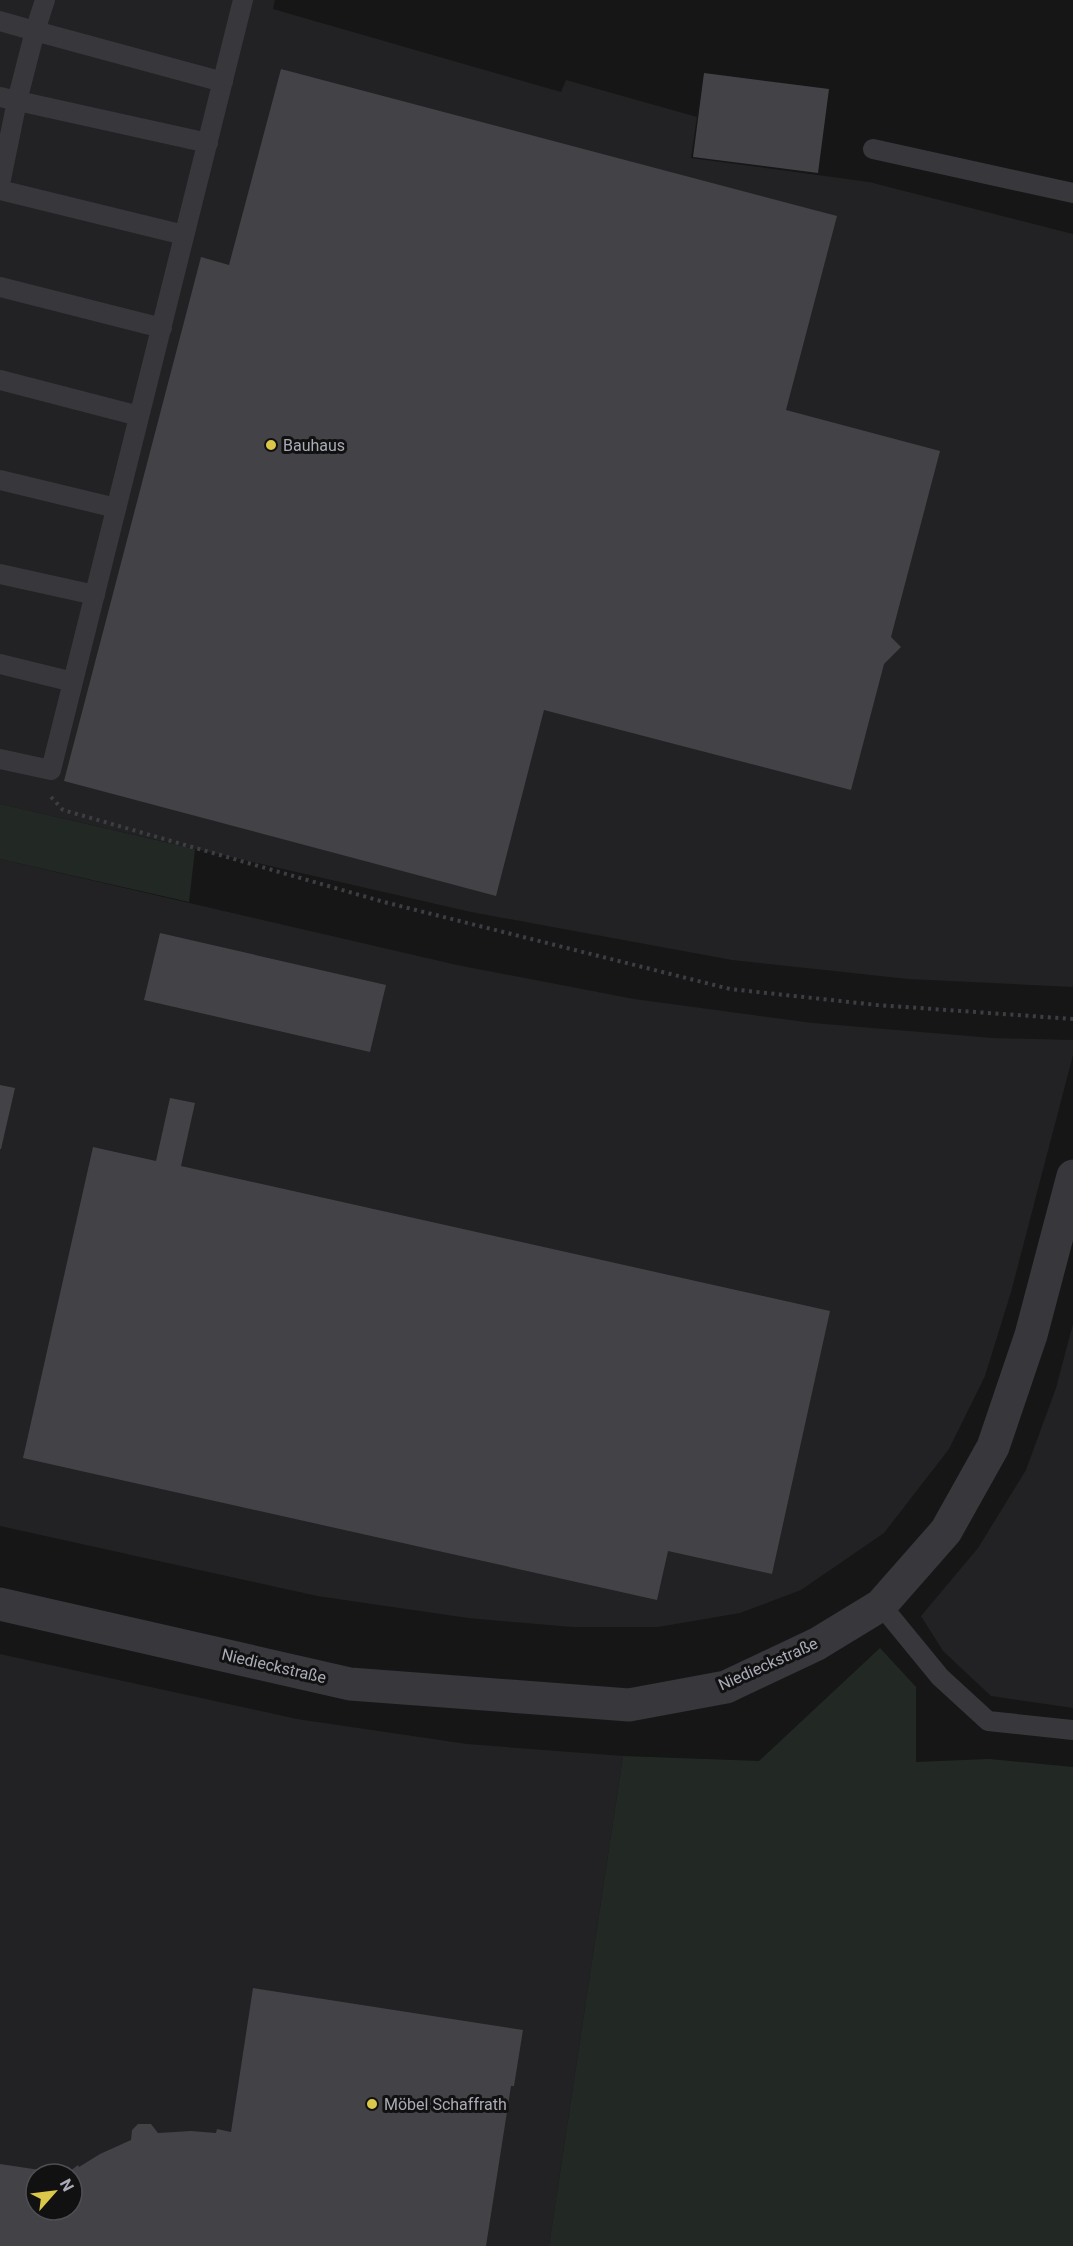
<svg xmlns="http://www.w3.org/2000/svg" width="1073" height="2246" viewBox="0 0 1073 2246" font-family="Roboto,sans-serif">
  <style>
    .built { fill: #222224; fill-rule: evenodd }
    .green { fill: #222924 }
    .building { fill: #434347 }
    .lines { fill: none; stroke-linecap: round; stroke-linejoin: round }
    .path { stroke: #3d3e43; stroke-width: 4; stroke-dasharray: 3 4.5; stroke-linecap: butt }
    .lane { stroke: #37373c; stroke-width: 20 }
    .street { stroke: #37373c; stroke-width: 33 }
    .poi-dot { fill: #dbc74a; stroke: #111112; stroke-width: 2 }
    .labels { text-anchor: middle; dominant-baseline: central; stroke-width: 6; stroke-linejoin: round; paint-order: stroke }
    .poi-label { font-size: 16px; fill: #a9abb6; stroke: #111112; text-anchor: start }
    .street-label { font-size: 16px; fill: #a9abb6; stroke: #111112 }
  </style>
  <rect width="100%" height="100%" fill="#161617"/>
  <!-- built -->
  <path class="built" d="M0,0H275L273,9L561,92L566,80L697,117L691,158L869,182L1073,234V987L908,979L732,960L471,912L0,804Z
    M0,859L457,965L634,999L813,1023L993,1038L1073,1040V1055L1011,1292L985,1376L949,1449L884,1533L801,1590L740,1613L658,1627H572L468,1618L317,1596L0,1526Z
    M1073,1324V1708L991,1696L943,1651L921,1616L978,1548L1026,1470L1056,1388Z
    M0,1654L297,1719L467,1744L623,1756L549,2246H0ZM36,2174H72V2210H36Z"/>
  <!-- green -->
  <path class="green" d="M0,804L195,849L189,902L0,859Z
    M880,1648L916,1687V1762L989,1759L1073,1767V2246H549L623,1756L759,1761Z"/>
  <!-- building -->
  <path class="building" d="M281,69L837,216L786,410L940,451L891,637L901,647L884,664L851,790L544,710L496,896L64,781L201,257L229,265Z
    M704,73L829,89L818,173L693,157Z
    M160,933L386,985L370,1052L144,1000Z
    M0,1085L15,1088L1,1149H0Z
    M170,1098L195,1103L181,1166L830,1311L772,1574L668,1551L657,1600L23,1458L93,1147L156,1161Z
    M253,1988L523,2030L514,2086H511L486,2246H0V2164L60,2173L36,2174V2210H72V2174H66L78,2165L79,2167L100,2154L131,2140L132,2130L138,2124H151L158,2133L191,2131L216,2133L217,2129L231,2132Z"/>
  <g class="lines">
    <!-- path -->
    <path class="path" d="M51,797L63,810L384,902L730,989L877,1005L1073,1019"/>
    <!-- lane -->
    <path class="lane" d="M0,21L35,31L45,0
      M0,97L208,143
      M873,149L1073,193
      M0,184L17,101L35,31L223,82
      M0,190L184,235
      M0,287L162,328
      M0,380L139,416
      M0,480L116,508
      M0,574L95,595
      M0,664L73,682
      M0,759L51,770L243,0
      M881,1605L940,1677L988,1721L1073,1730"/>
    <!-- street -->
    <path class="street" d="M0,1604L350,1684L629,1705L726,1687L817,1644L881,1605L946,1531L993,1447L1031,1335L1073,1176"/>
  </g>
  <!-- markers -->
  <g class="poi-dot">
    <circle cx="271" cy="445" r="6"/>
    <circle cx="372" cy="2104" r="6"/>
  </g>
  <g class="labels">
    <!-- poi labels -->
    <g class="poi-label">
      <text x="283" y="445">Bauhaus</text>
      <text x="384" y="2104">Möbel Schaffrath</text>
    </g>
    <!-- street labels -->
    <g class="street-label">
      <text transform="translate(768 1664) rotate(-24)">Niedieckstraße</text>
      <text transform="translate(274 1666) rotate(13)">Niedieckstraße</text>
    </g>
  </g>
  <!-- north arrow -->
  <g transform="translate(54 2192) rotate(62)"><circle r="28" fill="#111112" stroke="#4e4f54" stroke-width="1.5"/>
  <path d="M0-4.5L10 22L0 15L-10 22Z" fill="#dbc74a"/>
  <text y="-9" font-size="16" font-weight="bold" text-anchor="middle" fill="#a9abb6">N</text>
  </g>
</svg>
